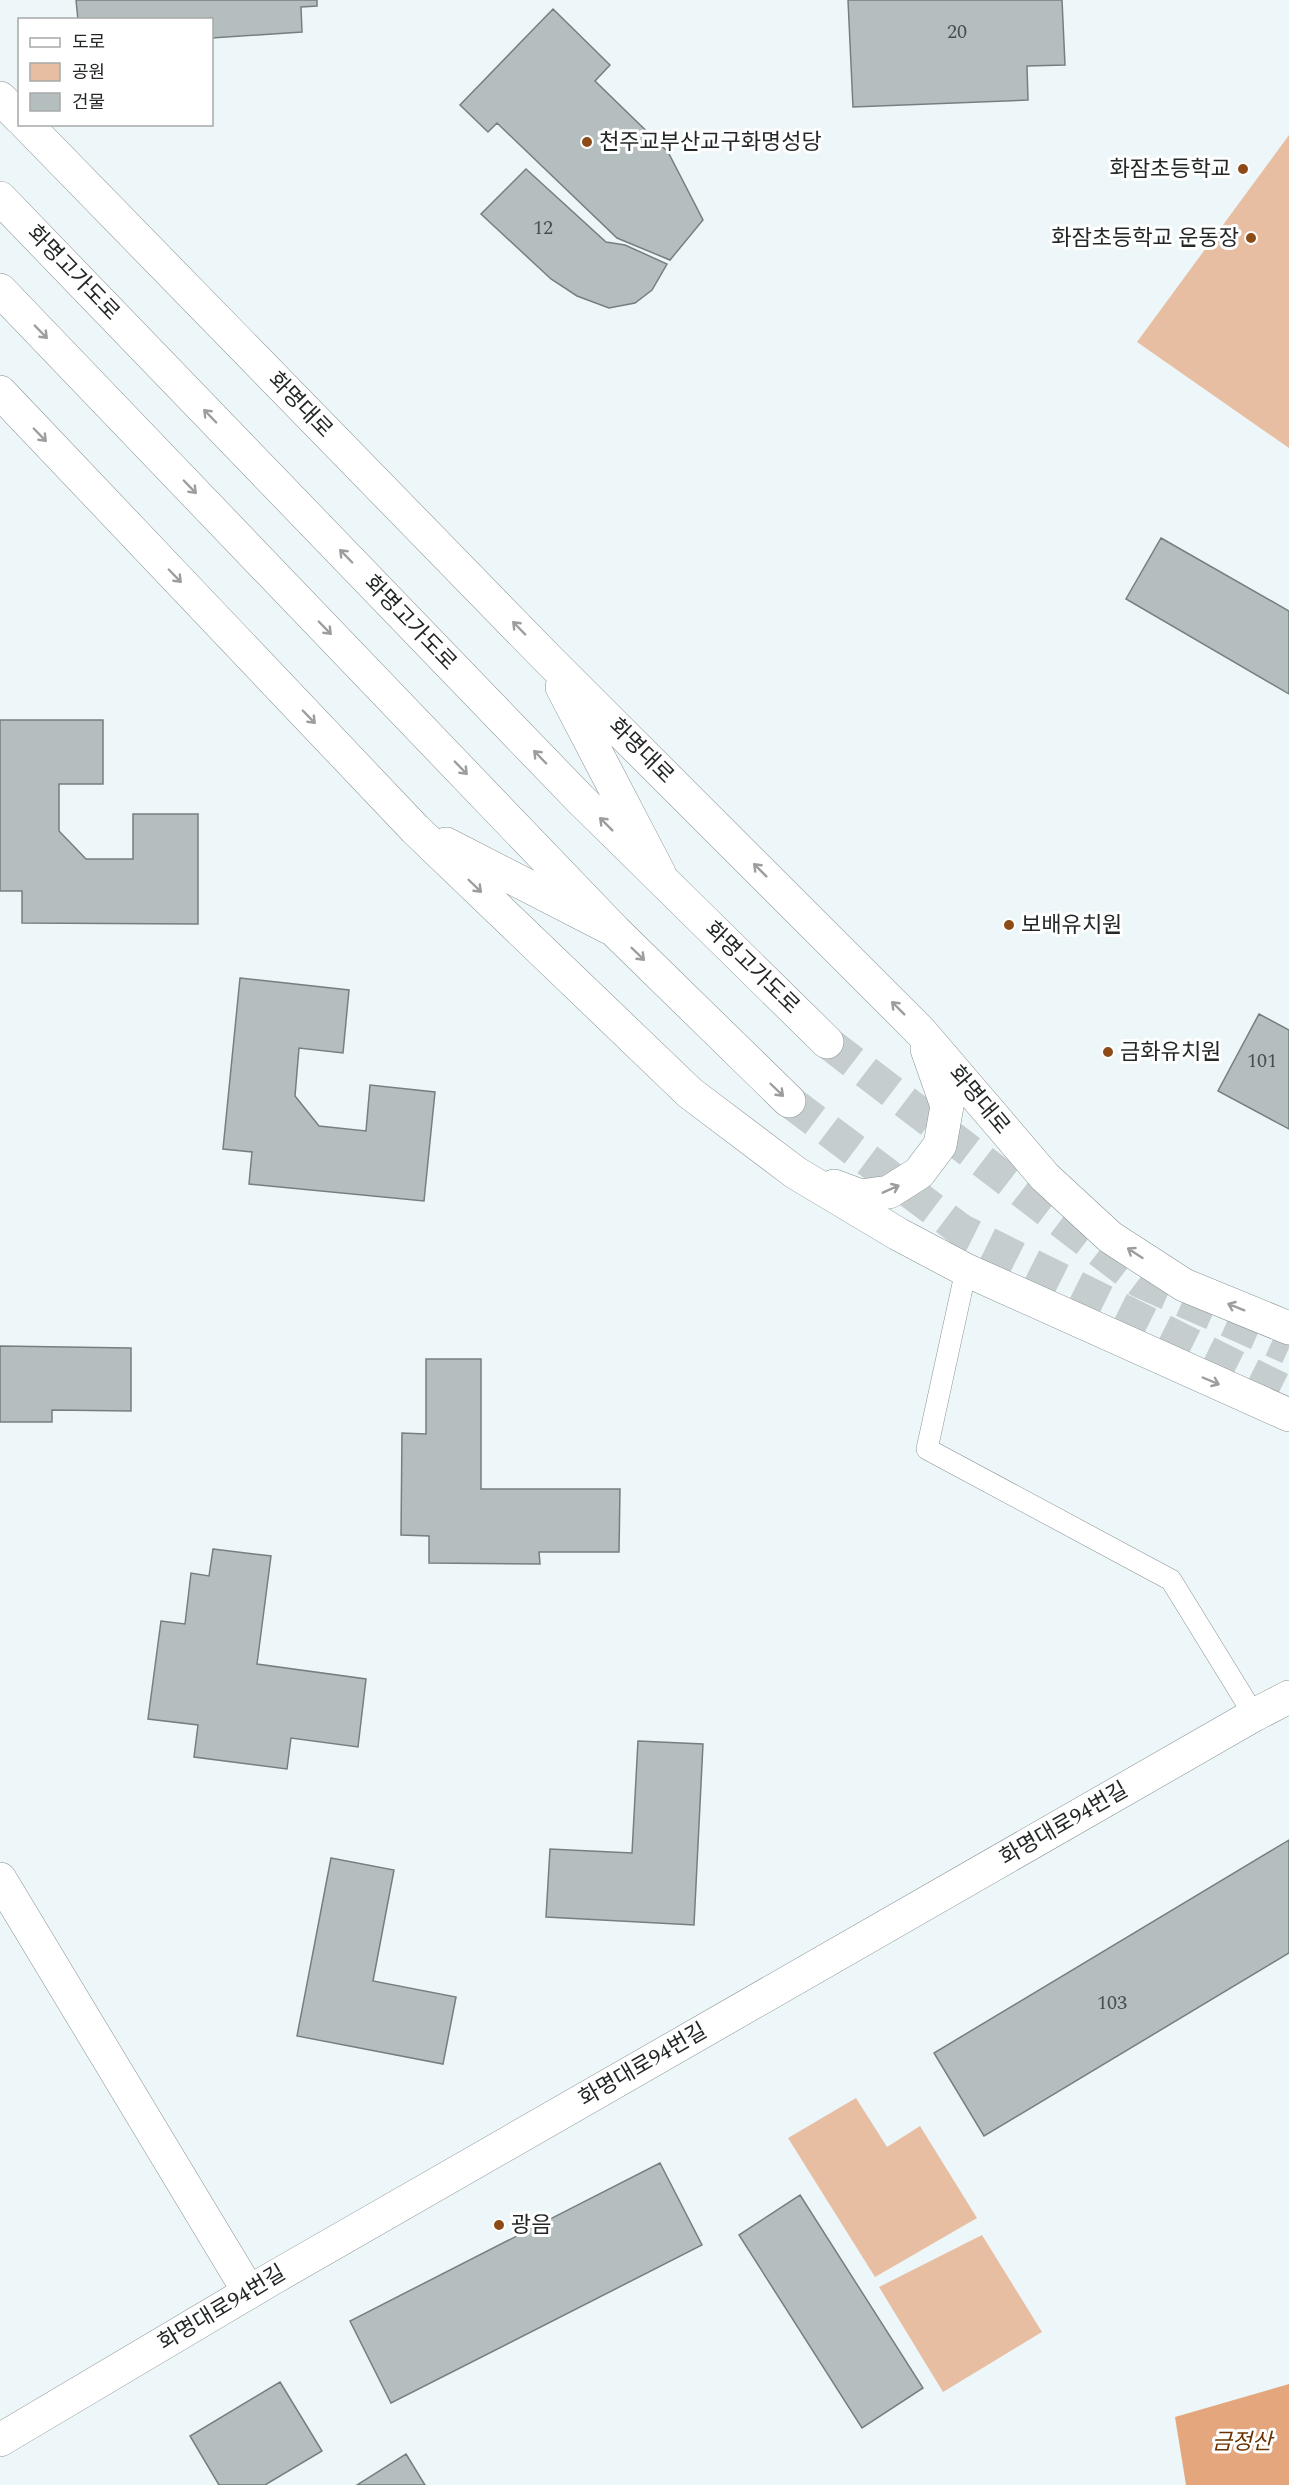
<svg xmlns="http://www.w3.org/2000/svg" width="1289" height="2485" viewBox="0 0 1289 2485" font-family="Spectral,'Noto Sans KR',serif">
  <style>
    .green { fill: #e8bea3 }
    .forest { fill: #e4a67d }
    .building { fill: #b5bebf; stroke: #767f80; stroke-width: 1.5 }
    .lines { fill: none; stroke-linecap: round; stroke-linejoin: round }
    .trunk-tunnel { stroke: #c5cdce; stroke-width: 33; stroke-dasharray: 33 16; stroke-linecap: butt }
    .service-casing { stroke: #899293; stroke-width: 22 }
    .minor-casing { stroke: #899293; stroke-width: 34 }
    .tertiary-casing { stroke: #899293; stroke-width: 34 }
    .primary-casing { stroke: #899293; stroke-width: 34 }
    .trunk-casing { stroke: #899293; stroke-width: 34 }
    .service { stroke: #fff; stroke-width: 21 }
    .minor { stroke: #fff; stroke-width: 33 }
    .tertiary { stroke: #fff; stroke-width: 33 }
    .primary { stroke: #fff; stroke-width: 33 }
    .trunk { stroke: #fff; stroke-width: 33 }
    .oneway { stroke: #9c9e9e }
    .poi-dot { fill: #8d4c17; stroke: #fff; stroke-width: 2 }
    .labels { text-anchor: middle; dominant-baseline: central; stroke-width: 6; stroke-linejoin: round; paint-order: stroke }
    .number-label { font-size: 20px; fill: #484d4e }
    .poi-label { font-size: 22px; fill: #242728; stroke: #fff; text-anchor: start }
    .street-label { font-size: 22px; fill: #242728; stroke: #fff }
    .park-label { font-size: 22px; font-style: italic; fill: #6a3200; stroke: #fff }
  </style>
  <rect width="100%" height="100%" fill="#edf6f8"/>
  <!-- green -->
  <path class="green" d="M1289,135V448L1137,342Z
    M856,2098L887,2147L920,2126L977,2218L875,2277L788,2138Z
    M982,2235L1042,2332L943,2392L879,2287Z"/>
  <!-- forest -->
  <path class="forest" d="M1289,2384V2485H1186L1175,2417Z"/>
  <!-- building -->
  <path class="building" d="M76,0H317V6L301,7L302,32L212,38V20H78Z
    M848,0H1062L1065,65L1027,66L1028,100L853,107Z
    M553,9L610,65L595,81L668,152L703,220L670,260L617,238L497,123L488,132L460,105Z
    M526,169L606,242L625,245L667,264L652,290L635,303L609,308L577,296L551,279L481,214Z
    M1161,538L1289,611V694L1126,599Z
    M0,720H103V784H59V831L86,859H133V814H198V924L22,923V891H0Z
    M240,978L349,990L343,1053L299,1048L295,1096L319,1126L366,1131L370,1085L435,1092L424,1201L249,1184L252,1152L223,1149Z
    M1259,1014L1289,1030V1129L1218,1091Z
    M0,1346L131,1348V1411L52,1410V1422H0Z
    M426,1359H481V1489H620L619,1552H539L540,1564L429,1563V1536L401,1535L402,1433L426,1434Z
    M213,1549L271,1556L257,1664L366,1679L358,1747L291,1738L287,1769L194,1757L198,1725L148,1719L161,1621L185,1624L191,1573L209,1576Z
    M638,1741L703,1744L694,1925L546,1917L550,1849L632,1853Z
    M1289,1840V1953L984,2136L934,2053Z
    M331,1858L394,1870L373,1981L456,1997L443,2064L297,2036Z
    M660,2163L702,2245L391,2403L350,2321Z
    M800,2195L923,2388L862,2428L739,2235Z
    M280,2382L322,2451L265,2485H219L190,2436Z
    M406,2454L425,2485H357Z"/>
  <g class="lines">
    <!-- trunk-tunnel -->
    <path class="trunk-tunnel" d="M827,1042L1139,1281L1289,1348
      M789,1101L961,1230L1289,1393"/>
    <!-- service casing -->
    <g class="service-casing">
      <path id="service" d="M966,1270L927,1449L1171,1580L1254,1715"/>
    </g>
    <!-- minor casing -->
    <g class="minor-casing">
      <path id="minor" d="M0,1879L249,2292"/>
    </g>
    <!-- tertiary casing -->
    <g class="tertiary-casing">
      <path id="tertiary" d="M0,2440L273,2278L1254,1715L1289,1697"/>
    </g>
    <!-- primary casing -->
    <g class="primary-casing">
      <path id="primary" d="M0,98L20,118
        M26,124L547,658L921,1032L1045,1177L1110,1237L1184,1285L1289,1328
        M0,392L415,829L690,1093L796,1173L898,1234L966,1270L1289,1415
        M562,687L659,873
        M446,844L608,927
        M834,1186L861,1196L889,1192L919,1173L940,1145L947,1106L927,1049"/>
    </g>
    <!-- trunk casing -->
    <g class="trunk-casing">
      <path id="trunk" d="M0,198L580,799L827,1042
        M0,290L615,931L789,1101"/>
    </g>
    <!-- service -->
    <use href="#service" class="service"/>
    <!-- minor -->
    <use href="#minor" class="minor"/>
    <!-- tertiary -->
    <use href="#tertiary" class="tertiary"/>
    <!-- primary -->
    <use href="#primary" class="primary"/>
    <!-- trunk -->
    <use href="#trunk" class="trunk"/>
  </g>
  <!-- one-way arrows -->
  <defs><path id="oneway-shaft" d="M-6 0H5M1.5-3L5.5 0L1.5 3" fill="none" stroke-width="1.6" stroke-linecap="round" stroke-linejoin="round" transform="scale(1.5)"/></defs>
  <g class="oneway">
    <use href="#oneway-shaft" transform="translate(41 332) rotate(46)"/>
    <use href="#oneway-shaft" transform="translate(210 416) rotate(-134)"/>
    <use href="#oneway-shaft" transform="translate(40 435) rotate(46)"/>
    <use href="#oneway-shaft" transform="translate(190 487) rotate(46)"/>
    <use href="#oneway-shaft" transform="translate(346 556) rotate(-134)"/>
    <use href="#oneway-shaft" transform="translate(175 576) rotate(46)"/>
    <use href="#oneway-shaft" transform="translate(325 628) rotate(46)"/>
    <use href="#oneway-shaft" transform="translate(519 628) rotate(-134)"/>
    <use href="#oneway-shaft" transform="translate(309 717) rotate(46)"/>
    <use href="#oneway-shaft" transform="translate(540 757) rotate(-134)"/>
    <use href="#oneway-shaft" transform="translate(461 768) rotate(46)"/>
    <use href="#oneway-shaft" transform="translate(606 824) rotate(-135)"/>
    <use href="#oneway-shaft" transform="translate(760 870) rotate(-135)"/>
    <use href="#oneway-shaft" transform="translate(475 886) rotate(44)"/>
    <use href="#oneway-shaft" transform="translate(638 954) rotate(44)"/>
    <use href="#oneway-shaft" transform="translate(898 1008) rotate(-135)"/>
    <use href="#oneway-shaft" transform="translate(777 1090) rotate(44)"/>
    <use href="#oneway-shaft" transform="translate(891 1189) rotate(-24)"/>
    <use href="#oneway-shaft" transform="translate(1135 1253) rotate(-147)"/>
    <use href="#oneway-shaft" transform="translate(1236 1307) rotate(-158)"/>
    <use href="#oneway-shaft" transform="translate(1211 1381) rotate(23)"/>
  </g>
  <!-- markers -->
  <g class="poi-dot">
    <circle cx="587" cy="142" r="6"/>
    <circle cx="1243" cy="169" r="6"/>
    <circle cx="1251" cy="238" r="6"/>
    <circle cx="1009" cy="925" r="6"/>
    <circle cx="1108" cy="1052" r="6"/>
    <circle cx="499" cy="2225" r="6"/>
  </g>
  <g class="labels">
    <!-- number labels -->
    <g class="number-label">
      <text x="957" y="32">20</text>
      <text x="543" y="228">12</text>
      <text x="1262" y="1061">101</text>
      <text x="1112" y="2003">103</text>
    </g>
    <!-- poi labels -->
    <g class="poi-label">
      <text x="599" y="142">천주교부산교구화명성당</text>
      <text x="1231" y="169" text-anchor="end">화잠초등학교</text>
      <text x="1239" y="238" text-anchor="end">화잠초등학교 운동장</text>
      <text x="1021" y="925">보배유치원</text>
      <text x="1120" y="1052">금화유치원</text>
      <text x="511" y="2225">광음</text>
    </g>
    <!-- street labels -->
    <g class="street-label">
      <text transform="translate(73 273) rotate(46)">화명고가도로</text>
      <text transform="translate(300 405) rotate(46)">화명대로</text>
      <text transform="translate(410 623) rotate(46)">화명고가도로</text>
      <text transform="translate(641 751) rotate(45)">화명대로</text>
      <text transform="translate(752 968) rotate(44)">화명고가도로</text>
      <text transform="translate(979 1100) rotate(50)">화명대로</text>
      <text transform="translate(1064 1824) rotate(-30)">화명대로94번길</text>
      <text transform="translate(643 2065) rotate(-30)">화명대로94번길</text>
      <text transform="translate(222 2308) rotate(-31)">화명대로94번길</text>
    </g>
    <!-- park labels -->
    <g class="park-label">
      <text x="1242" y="2442">금정산</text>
    </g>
  </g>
  <!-- legend -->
  <rect x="18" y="18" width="195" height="108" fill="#ffffff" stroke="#a7a9a9" stroke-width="1.5"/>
  <rect x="30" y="38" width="30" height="9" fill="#ffffff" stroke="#a7a9a9" stroke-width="1.5"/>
  <text x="72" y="48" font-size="18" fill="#242728">도로</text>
  <rect x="30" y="63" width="30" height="18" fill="#e8bea3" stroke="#a7a9a9" stroke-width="1.5"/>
  <text x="72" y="78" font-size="18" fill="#242728">공원</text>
  <rect x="30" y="93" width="30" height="18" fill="#b5bebf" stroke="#a7a9a9" stroke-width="1.5"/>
  <text x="72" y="108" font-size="18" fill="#242728">건물</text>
</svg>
